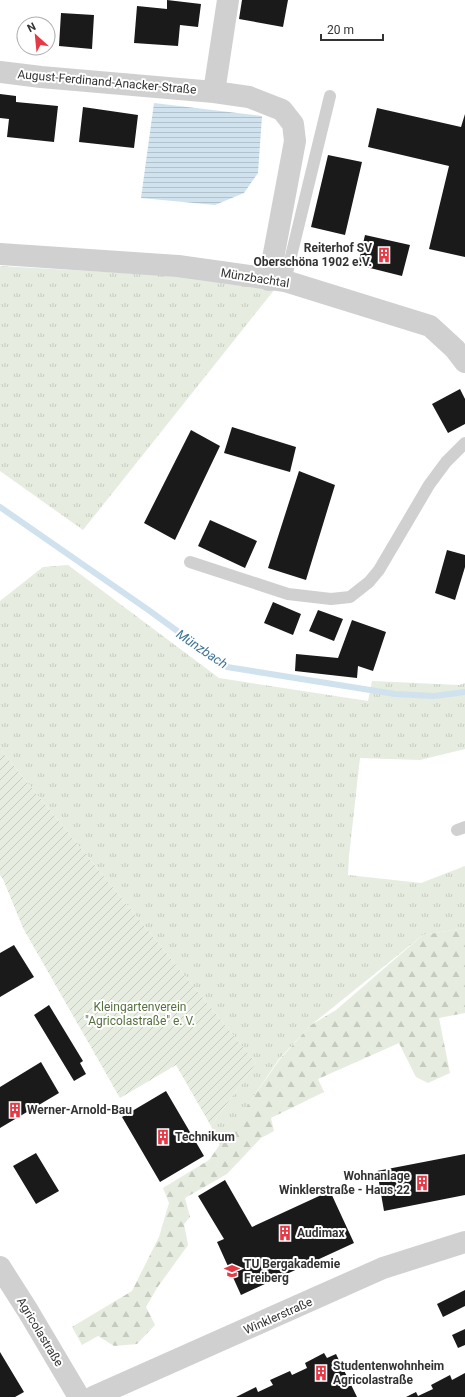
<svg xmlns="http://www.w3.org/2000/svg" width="465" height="1397" viewBox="0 0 465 1397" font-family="Roboto,sans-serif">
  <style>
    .grass { fill: url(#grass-tufts) }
    .forest { fill: url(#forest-firs) }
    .garden { fill: url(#garden-furrows) }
    .water { fill: url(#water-rules) }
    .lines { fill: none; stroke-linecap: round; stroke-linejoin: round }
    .stream { stroke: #cfe2ee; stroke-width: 6 }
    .building { fill: #1a1a1a }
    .lane { stroke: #d0d0d0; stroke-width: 12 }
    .street { stroke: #d0d0d0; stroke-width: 22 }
    .labels { text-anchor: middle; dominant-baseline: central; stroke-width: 4; stroke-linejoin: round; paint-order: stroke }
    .street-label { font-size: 12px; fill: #333; stroke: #fff }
    .poi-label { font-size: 12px; font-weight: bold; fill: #333; stroke: #fff; text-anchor: start }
    .park-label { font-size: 12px; fill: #56703f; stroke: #fff }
    .water-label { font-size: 13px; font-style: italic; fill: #3f7597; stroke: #fff }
  </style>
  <defs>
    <pattern id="grass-tufts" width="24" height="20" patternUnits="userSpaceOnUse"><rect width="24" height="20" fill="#e6ecdf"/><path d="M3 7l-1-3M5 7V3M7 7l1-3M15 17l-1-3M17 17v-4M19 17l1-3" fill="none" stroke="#c6cbc0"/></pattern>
    <pattern id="forest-firs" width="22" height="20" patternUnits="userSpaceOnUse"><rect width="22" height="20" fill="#e6ecdf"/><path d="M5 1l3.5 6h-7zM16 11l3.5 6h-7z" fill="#c6cbc0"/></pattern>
    <pattern id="garden-furrows" width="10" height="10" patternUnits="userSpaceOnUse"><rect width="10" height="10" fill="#e6ecdf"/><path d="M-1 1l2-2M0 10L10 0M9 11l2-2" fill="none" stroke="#c6cbc0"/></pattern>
    <pattern id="water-rules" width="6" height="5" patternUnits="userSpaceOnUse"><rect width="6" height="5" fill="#cfe2ee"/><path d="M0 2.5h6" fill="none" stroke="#b2c2cd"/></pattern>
  </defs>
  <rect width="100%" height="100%" fill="#fff"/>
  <!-- grass -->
  <path class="grass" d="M0,266L196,277L275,289L83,530L0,471Z
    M68,565L219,678L368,701L372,681L459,685L465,683V749L420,760L360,758L349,856L348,875L421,883L465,866V928L423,935L311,1025L279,1059L220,1146L211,1126L256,1063L0,749V601L43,567Z"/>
  <!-- forest -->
  <path class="forest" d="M465,928V1013L439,1018L450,1073L428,1083L416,1077L399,1043L318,1079L324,1092L271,1118L274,1131L261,1138L227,1174L185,1198L190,1217L184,1224L188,1245L157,1288L146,1307L155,1325L137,1344L114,1346L98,1336L82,1345L72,1327L132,1291L159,1237L169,1203L163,1188L209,1160L280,1059L311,1025L336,1010L423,935Z"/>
  <!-- garden -->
  <path class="garden" d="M0,749L256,1063L211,1126L176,1065L120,1098L23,928L3,879L0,875Z"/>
  <!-- water -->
  <path class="water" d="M154,103L262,116L258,173L244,193L215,205L141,198Z"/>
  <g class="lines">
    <!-- stream -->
    <path class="stream" d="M0,507L147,609L227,667L395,694L434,696L465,692"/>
  </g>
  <!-- building -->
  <path class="building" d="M167,0L201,4L198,27L180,25L178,46L134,43L137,6L167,9Z
    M242,0H288L283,27L239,19Z
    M61,13L94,15L92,49L59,46Z
    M0,94L16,96V102L58,106L54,142L7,137L9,119L0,118Z
    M83,107L138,115L134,148L79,142Z
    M377,108L461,127L465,114V257L429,249L449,166L368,147Z
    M328,155L362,162L345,235L311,227Z
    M365,235L410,245L402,276L358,265Z
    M460,389L465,399V424L448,433L432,404Z
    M232,427L296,447L290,472L224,453Z
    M191,430L220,446L175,540L144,523Z
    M299,471L335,485L306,580L268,568Z
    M210,520L257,541L245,568L198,546Z
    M447,550L465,555V567L455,600L435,593Z
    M273,602L301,614L293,635L264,623Z
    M318,610L343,619L334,641L309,631Z
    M352,620L386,632L373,671L358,666L357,678L295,671L296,654L338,658Z
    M14,945L34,977L0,997V953Z
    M49,1005L83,1061L80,1063L86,1074L74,1081L34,1015Z
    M41,1062L59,1093L0,1128V1087Z
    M166,1091L204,1156L160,1182L122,1117Z
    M36,1153L59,1191L36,1204L13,1166Z
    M465,1154V1195L384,1211L377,1171Z
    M225,1180L252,1227L330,1191L354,1243L241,1295L217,1242L224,1239L198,1196Z
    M465,1290V1306L443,1317L437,1304Z
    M465,1329V1345L458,1348L452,1335Z
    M0,1352L24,1392L15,1397H0Z
    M324,1353L327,1358L336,1354L357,1397H236L256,1387L258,1392L273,1385L270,1380L290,1371L292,1375L307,1368L305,1363Z
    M465,1373V1397H406L416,1392L418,1396L433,1389L431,1385L450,1375L452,1380Z"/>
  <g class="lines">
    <!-- lane -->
    <path class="lane" d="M285,281L330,96
      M190,562L288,594L331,599L350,597L369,582L379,570L429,485L446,462L465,443
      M457,830L465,827"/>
    <!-- street -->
    <path class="street" d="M0,72L41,77L214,92L249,97L282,110L293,124L295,141L269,280
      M214,92L228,0
      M0,254L178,266L285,281L430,326L455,349L465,362
      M0,1267L28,1311L79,1397
      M93,1397L383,1268L465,1242"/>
  </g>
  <!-- icons -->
  <defs>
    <g id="building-bare" transform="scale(1.2)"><path d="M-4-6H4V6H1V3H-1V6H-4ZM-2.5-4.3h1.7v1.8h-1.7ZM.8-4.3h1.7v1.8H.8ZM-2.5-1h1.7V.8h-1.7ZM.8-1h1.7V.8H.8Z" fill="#e63946" stroke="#fff" stroke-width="2.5" paint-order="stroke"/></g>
    <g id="university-bare" transform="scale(1.2)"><path d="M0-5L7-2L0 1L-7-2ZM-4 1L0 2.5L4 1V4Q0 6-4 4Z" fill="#e63946" stroke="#fff" stroke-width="2.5" paint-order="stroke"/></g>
  </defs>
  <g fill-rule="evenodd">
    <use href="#building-bare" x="384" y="255"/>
    <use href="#building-bare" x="15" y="1110"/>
    <use href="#building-bare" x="163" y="1137"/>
    <use href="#building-bare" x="422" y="1183"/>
    <use href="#building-bare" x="285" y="1233"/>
    <use href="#university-bare" x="232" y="1271"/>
    <use href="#building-bare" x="321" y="1373"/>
  </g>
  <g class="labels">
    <!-- street labels -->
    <g class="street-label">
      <text transform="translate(107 82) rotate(5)">August-Ferdinand-Anacker-Straße</text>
      <text transform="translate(255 278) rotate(9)">Münzbachtal</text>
      <text transform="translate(278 1316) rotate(-24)">Winklerstraße</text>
      <text transform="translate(40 1332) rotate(59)">Agricolastraße</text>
    </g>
    <!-- poi labels -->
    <g class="poi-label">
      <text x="372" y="248" text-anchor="end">Reiterhof SV<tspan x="372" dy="14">Oberschöna 1902 e.V.</tspan></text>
      <text x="27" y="1110">Werner-Arnold-Bau</text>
      <text x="175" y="1137">Technikum</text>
      <text x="410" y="1176" text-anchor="end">Wohnanlage<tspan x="410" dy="14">Winklerstraße - Haus 22</tspan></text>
      <text x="297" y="1233">Audimax</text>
      <text x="244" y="1264">TU Bergakademie<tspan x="244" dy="14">Freiberg</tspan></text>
      <text x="333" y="1366">Studentenwohnheim<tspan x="333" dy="14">Agricolastraße</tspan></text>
    </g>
    <!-- park labels -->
    <g class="park-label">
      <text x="140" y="1007">Kleingartenverein<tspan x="140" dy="14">"Agricolastraße" e. V.</tspan></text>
    </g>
    <!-- water labels -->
    <g class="water-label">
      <text transform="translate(202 649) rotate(34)">Münzbach</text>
    </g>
  </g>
  <!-- north arrow -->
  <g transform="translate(36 36) rotate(333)"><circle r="19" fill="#ffffff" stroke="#adadad"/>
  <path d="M0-3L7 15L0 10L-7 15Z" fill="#e63946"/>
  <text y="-6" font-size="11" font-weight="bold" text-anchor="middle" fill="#333333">N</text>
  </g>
  <!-- scale -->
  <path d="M321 34v6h62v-6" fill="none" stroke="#333333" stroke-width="2"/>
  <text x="327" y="34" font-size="12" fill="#333333" stroke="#ffffff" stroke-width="3" paint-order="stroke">20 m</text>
</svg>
